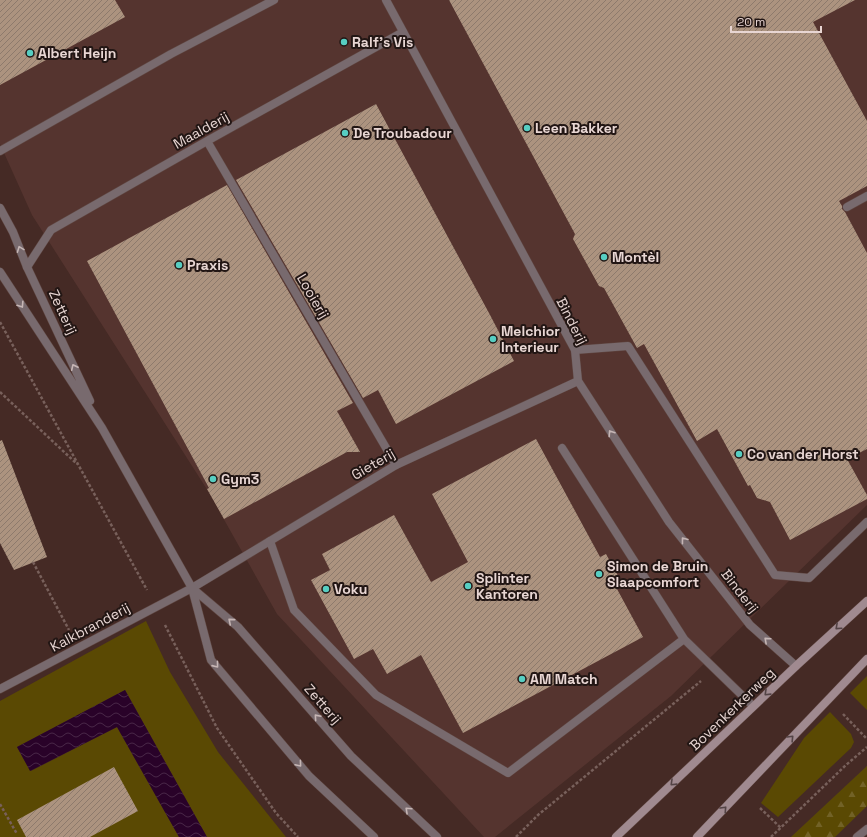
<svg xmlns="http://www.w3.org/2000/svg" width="867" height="837" viewBox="0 0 867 837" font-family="'Space Grotesk',sans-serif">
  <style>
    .built { fill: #55342f }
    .green { fill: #5a4903 }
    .forest { fill: url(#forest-firs) }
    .water { fill: url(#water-waves) }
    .building { fill: url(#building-hatch) }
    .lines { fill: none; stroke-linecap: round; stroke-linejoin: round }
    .service-casing { stroke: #5f4641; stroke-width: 9 }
    .minor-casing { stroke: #5f4641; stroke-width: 9 }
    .tertiary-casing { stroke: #5f4641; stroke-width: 9 }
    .secondary-casing { stroke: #5f4641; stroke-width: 9 }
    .path { stroke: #78605b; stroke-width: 2.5; stroke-dasharray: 3 2; stroke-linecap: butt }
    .service { stroke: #786a6e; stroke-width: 8 }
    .minor { stroke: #786a6e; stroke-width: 8 }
    .tertiary { stroke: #786a6e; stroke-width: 8 }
    .secondary { stroke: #a08a90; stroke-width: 8 }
    .oneway { stroke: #c6b6b5 }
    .oneway2 { stroke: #544446 }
    .poi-dot { fill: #57cec2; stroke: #221614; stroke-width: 1.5 }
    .labels { text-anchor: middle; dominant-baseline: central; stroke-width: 4; stroke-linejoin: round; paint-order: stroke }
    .poi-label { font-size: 14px; font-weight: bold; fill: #e8d6d3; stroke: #221614; text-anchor: start }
    .street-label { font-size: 14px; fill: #e8d6d3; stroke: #221614 }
  </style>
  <defs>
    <pattern id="forest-firs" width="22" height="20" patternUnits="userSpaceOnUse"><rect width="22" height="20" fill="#5a4903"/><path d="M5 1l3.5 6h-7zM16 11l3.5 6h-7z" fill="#726227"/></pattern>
    <pattern id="water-waves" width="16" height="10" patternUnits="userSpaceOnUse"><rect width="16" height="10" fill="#290229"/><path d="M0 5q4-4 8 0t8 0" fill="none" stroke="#482647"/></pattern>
    <pattern id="building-hatch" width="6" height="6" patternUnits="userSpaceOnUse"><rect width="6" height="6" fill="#ac937f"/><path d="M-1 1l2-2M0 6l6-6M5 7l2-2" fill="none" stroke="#8d7a6c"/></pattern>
  </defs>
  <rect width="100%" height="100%" fill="#452a25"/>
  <!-- built -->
  <path class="built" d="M0,0H867V505L671,696L495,837H484L277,614L208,491L32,215L0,144Z"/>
  <!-- green -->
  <path class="green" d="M146,621L170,672L218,752L286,837H207L125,690L17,747L31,771L117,727L179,837H0V701Z
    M867,676V710L850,693Z
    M830,712L851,734L854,742L851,748L778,817L761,803L804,738Z"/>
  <!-- forest -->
  <path class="forest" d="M867,766V806L835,837H791Z"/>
  <!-- water -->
  <path class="water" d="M125,690L207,837H179L117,727L30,771L17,747Z"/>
  <!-- building -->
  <path class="building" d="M0,0H115L125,17L0,85Z
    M449,0H855L813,22L867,121V186L839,201L842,206V209L845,212L867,253V449L847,459L867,495V499L790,540L770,502L757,498L750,485L748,486L717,429L697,441L644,344L637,348L604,288L599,286L573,239L575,234Z
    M376,104L489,313L514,361L396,424L378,390L363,398L236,180Z
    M227,185L353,403L337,411L360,452H347L224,519L207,489L209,488L87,261Z
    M536,439L600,557L606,554L623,585L617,589L643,637L463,733L421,655L387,674L373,649L354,659L311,580L330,570L322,554L394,515L431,582L468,562L432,494Z
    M2,440L47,557L14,570L0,543V441Z
    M114,767L138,811L90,837H26L17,820Z"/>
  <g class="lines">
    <!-- service casing -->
    <g class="service-casing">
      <path id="service" d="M207,141L396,465
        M847,207L867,196
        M27,267L51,230L207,141L403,32
        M575,350L628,346L775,575L809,578L867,522
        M562,448L684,639
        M270,541L294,610L376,695L508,773L684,639L753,706
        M857,837L867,829"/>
    </g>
    <!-- minor casing -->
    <g class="minor-casing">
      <path id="minor" d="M386,0L575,350L578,381L669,522L750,625L796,666
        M0,151L171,54L274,0
        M0,689L192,588L396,465L578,381"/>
    </g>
    <!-- tertiary casing -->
    <g class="tertiary-casing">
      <path id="tertiary" d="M0,208L13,232L27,267L90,401
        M0,272L102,428L192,588L211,660L309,776L374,837
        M192,588L238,627L351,756L437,837"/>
    </g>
    <!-- secondary casing -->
    <g class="secondary-casing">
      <path id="secondary" d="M616,837L796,666L867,601
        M697,837L867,659"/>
    </g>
    <!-- path -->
    <path class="path" d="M0,322L147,590
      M0,392L77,464
      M33,562L69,630
      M165,625L217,728L276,813L298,837
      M843,714L867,739
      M0,804L17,834
      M760,808L781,828
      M516,837L538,815L701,681
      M771,837L846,765L867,747"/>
    <!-- service -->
    <use href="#service" class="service"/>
    <!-- minor -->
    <use href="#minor" class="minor"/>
    <!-- tertiary -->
    <use href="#tertiary" class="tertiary"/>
    <!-- secondary -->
    <use href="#secondary" class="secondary"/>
  </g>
  <!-- one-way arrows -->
  <defs><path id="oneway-chevron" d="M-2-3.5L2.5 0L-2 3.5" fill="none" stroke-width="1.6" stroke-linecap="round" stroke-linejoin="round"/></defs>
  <g class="oneway">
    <use href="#oneway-chevron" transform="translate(20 249) rotate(-111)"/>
    <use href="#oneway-chevron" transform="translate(21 305) rotate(57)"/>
    <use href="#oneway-chevron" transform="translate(74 367) rotate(-115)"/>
    <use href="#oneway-chevron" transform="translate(611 433) rotate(-123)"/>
    <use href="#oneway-chevron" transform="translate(684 540) rotate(-128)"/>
    <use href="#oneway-chevron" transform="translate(231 621) rotate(-140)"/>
    <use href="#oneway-chevron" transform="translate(767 640) rotate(-138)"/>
    <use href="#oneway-chevron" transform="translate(216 665) rotate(51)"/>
    <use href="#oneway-chevron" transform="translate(317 717) rotate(-131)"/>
    <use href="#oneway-chevron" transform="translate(299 764) rotate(50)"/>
    <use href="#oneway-chevron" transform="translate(408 810) rotate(-137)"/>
  </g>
  <g class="oneway2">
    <use href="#oneway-chevron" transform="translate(838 627) rotate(138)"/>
    <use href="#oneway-chevron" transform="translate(767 693) rotate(136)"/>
    <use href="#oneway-chevron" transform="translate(791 738) rotate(-46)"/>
    <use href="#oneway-chevron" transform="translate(673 783) rotate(136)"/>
    <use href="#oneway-chevron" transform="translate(724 809) rotate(-47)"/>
  </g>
  <!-- markers -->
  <g class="poi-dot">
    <circle cx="344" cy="42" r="4"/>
    <circle cx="30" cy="53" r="4"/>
    <circle cx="527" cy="128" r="4"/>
    <circle cx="345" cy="133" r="4"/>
    <circle cx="604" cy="257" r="4"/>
    <circle cx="179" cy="265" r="4"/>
    <circle cx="493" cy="339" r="4"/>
    <circle cx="739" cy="454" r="4"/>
    <circle cx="213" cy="479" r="4"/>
    <circle cx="599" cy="574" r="4"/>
    <circle cx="468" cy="586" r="4"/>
    <circle cx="326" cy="589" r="4"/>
    <circle cx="522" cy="679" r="4"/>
  </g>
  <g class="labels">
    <!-- poi labels -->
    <g class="poi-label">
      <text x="352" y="42">Ralf's Vis</text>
      <text x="38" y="53">Albert Heijn</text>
      <text x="535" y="128">Leen Bakker</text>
      <text x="353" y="133">De Troubadour</text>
      <text x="612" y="257">Montèl</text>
      <text x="187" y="265">Praxis</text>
      <text x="501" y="331">Melchior<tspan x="501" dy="16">Interieur</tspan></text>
      <text x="747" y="454">Co van der Horst</text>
      <text x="221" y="479">Gym3</text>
      <text x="607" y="566">Simon de Bruin<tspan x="607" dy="16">Slaapcomfort</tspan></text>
      <text x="476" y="578">Splinter<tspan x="476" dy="16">Kantoren</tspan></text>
      <text x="334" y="589">Voku</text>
      <text x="530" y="679">AM Match</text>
    </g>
    <!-- street labels -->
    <g class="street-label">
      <text transform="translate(201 130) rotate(-29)">Maalderij</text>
      <text transform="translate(313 296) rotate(60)">Looierij</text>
      <text transform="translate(63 312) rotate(65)">Zetterij</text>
      <text transform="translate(572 321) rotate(63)">Binderij</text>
      <text transform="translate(373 464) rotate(-30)">Gieterij</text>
      <text transform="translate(740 591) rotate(52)">Binderij</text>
      <text transform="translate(90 627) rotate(-28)">Kalkbranderij</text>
      <text transform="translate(323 704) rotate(49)">Zetterij</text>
      <text transform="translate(732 709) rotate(-44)">Bovenkerkerweg</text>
    </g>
  </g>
  <!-- scale -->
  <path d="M731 26v6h90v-6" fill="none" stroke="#e8d6d3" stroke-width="2"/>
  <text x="737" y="26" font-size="12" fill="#e8d6d3" stroke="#221614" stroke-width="3" paint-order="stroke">20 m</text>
</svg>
